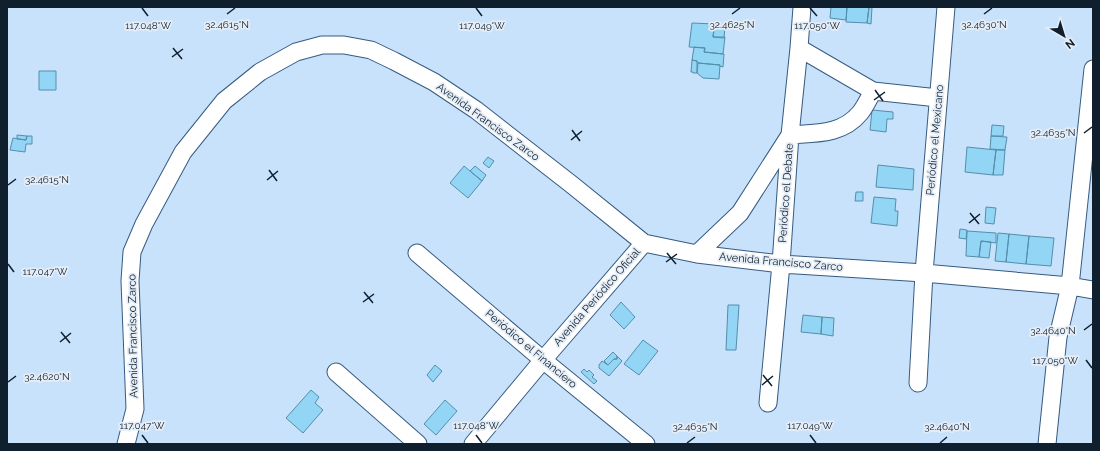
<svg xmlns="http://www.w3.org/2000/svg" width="1100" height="451" viewBox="0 0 1100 451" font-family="Raleway,sans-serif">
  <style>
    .building { fill: #93d5f5; stroke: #548eaa }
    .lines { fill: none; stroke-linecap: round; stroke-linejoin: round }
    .minor-casing { stroke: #365b80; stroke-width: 19 }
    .minor { stroke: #fff; stroke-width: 17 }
    .ticks { fill: none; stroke: #0f1f2e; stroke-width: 1.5 }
    .labels { text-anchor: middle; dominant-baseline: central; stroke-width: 3.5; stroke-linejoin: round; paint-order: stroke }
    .street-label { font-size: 11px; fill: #0f1f2e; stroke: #e5edf6 }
    .ticks-label { font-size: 10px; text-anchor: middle; fill: #0f1f2e; stroke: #e5edf6; stroke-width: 3.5; stroke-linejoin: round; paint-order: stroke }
  </style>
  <rect width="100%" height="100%" fill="#c9e2fc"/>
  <!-- building -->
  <path class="building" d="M831,7H847L846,20L830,18Z
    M847,7H869L867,23L846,22Z
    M869,7H872L871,24L867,23Z
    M692,23L715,24L713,37H725L723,54L704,52L705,48L689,47Z
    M714,27L725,28L724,38L713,37Z
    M694,47L705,48L704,52L724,54L723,67L720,66V65L698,63L697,61L692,60Z
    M692,60L697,61V73H693V72H691Z
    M698,63L720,65L719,79L703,78L697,73Z
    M39,71H56V90H39Z
    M872,110L893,112V119H887L886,132L870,130Z
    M992,125L1004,126L1003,136H991Z
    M17,135L27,136L26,140L17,139Z
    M27,136H32V144H26L25,152L10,150L13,138L26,140Z
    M991,136L1007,137L1005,150L990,149Z
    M967,147L996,150L993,175L965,172Z
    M996,150H1005L1003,175H993Z
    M488,157L494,161L489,168L483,163Z
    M878,165L914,169L913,190L876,187Z
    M464,166L482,181L468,198L450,183Z
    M475,166L486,175L482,181L470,171Z
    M856,192H863V201H855Z
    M874,197L896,199L895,211H898L897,226L871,223Z
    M986,207L996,208L994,224L985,223Z
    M960,229L967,230L966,239L959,238Z
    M967,231L996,233V243L981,241L979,257L966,256Z
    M998,233L1009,234L1006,262L995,261Z
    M1009,234L1029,236L1026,264L1006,262Z
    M1029,236L1054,238L1051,266L1026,264Z
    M981,241L991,242L989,258L979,257Z
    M621,302L635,317L624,329L610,315Z
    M728,305H739L736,350H726Z
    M803,315L822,317L821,334L801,332Z
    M822,317L834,318L833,336L821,334Z
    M643,340L658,351L639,375L624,364Z
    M613,352L617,356V359H614L608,365L604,361Z
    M617,356L622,361L609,376L599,368V365L602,361L608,365L614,359H617Z
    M435,365L442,371L433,382L427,375Z
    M584,369L587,372L589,370L594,375L592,377L597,381L594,384L581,372Z
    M311,390L319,397L315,403L323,410L303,433L286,418Z
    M445,400L457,411L436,435L424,424Z"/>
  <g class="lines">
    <!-- minor casing -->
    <g class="minor-casing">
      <path id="minor" d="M799,48L873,91L938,98
        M417,253L543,360L646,444
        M697,254L740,213L790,135C815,133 842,135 860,113C865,107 869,98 873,91
        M336,372L418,444
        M918,383L924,273L946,7
        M768,403L781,264L790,135L799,48L802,7
        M126,444L135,409L130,281L132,252L144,224L183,152L224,101L260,72L296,52L322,45H344L371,50L394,61L434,82L476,110L571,184L644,243L697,254L781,264L924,273L1070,286L1093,290
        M473,444L543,360L644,243
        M1047,444L1058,337L1070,286L1093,69"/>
    </g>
    <!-- minor -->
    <use href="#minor" class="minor"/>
  </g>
  <!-- ticks -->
  <path class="ticks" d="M142,8L148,16M476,8L482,16M810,8L817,16M227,14L235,8M732,14L740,8M984,14L992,8M173,48L182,59M172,57L183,49M875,90L883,101M874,100L885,92M572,130L580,141M1084,133L1092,127M571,140L582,131M269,170L277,181M267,180L278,171M8,185L16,179M970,213L979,224M969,223L980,214M667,253L676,264M666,262L677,254M8,264L14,272M364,292L373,303M363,302L374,294M1084,330L1092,324M61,332L70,343M60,342L71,333M1086,360L1092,368M763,375L772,386M8,382L16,376M762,385L773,376M142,435L148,443M476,435L482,443M810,435L816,443M687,443L695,437M940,443L947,437"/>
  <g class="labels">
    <!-- street labels -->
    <g class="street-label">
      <text transform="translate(488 122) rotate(36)">Avenida Francisco Zarco</text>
      <text transform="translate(935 140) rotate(-85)">Periódico el Mexicano</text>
      <text transform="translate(786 193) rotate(-86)">Periódico el Debate</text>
      <text transform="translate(781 262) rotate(5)">Avenida Francisco Zarco</text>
      <text transform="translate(597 297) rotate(-49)">Avenida Periódico Oficial</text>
      <text transform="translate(133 336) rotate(-91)">Avenida Francisco Zarco</text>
      <text transform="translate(531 349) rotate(40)">Periódico el Financiero</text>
    </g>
  </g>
  <g class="ticks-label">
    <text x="227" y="28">32.4615°N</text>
    <text x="732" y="28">32.4625°N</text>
    <text x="984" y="28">32.4630°N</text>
    <text x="148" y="29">117.048°W</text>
    <text x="482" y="29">117.049°W</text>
    <text x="817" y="29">117.050°W</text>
    <text x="1053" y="136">32.4635°N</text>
    <text x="47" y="183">32.4615°N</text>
    <text x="45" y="275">117.047°W</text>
    <text x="1053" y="334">32.4640°N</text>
    <text x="1055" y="364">117.050°W</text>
    <text x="47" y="380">32.4620°N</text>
    <text x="142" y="429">117.047°W</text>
    <text x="476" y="429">117.048°W</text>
    <text x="810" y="429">117.049°W</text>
    <text x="695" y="430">32.4635°N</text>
    <text x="947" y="430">32.4640°N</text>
  </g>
  <!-- border -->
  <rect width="1100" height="451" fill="none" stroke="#0f1f2e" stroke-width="16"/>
  <!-- north arrow -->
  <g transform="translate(1064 36) rotate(142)" stroke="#e5edf6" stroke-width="3" paint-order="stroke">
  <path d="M0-3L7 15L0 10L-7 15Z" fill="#0f1f2e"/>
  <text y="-6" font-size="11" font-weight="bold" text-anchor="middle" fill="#0f1f2e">N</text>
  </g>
</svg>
